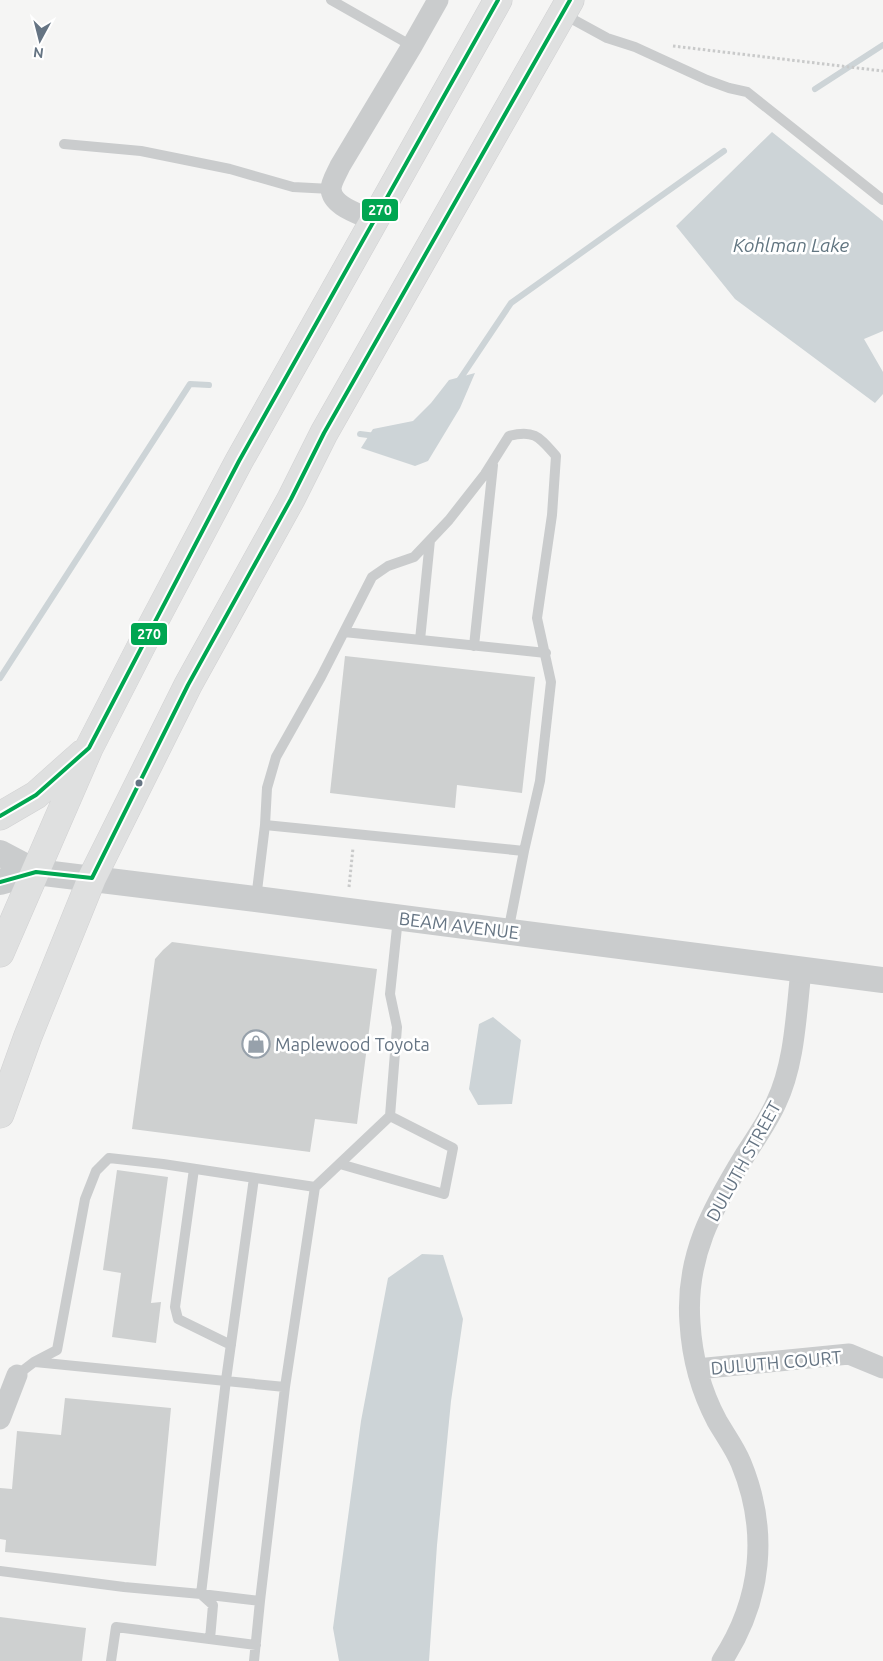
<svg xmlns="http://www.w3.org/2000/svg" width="883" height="1661" viewBox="0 0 883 1661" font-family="Ubuntu,sans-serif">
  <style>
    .water { fill: #cdd4d7 }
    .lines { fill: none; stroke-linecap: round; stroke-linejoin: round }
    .stream { stroke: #cdd4d7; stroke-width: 6 }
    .building { fill: #ced0d0 }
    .primary-casing { stroke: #d1d1d2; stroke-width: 29 }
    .path { stroke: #c9caca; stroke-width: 3; stroke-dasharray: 2.5 2.5; stroke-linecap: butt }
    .service { stroke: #cacccd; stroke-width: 10 }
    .minor { stroke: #cacccd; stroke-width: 21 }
    .tertiary { stroke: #cacccd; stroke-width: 26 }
    .primary { stroke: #dfe0e0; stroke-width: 28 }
    .bus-1-casing { stroke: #fff; stroke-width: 8 }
    .bus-1 { stroke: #00a651; stroke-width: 4 }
    .bus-dot { fill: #657483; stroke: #fff; stroke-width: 2 }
    .labels { text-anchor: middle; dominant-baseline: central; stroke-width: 5; stroke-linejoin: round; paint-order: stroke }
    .street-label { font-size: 18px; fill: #657483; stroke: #fff }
    .poi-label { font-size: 18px; fill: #657483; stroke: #fff; text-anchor: start }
    .water-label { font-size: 19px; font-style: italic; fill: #617580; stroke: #fff }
    .line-badge { stroke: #fff; stroke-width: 2 }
    .badge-label { font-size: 14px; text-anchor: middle; font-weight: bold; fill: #fff }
  </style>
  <rect width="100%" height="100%" fill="#f5f5f4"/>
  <!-- water -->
  <path class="water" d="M772,132L883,221V331L864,339L883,372V394L875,403L735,299L676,226Z
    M475,373L460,408L428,461L415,466L361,448L373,429L413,421L431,403L449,380Z
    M493,1017L521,1040L512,1104L478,1105L469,1089L479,1024Z
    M422,1254L443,1255L463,1319L451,1401L437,1545L429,1661H339L333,1628L361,1421L388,1278Z"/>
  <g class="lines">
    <!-- stream -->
    <path class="stream" d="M815,89L883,45
      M458,382L511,303L724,151
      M360,434L376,436
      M0,678L190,384L209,385"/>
  </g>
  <!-- building -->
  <path class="building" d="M345,656L535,677L522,793L457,785L455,808L330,793Z
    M172,942L377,969L357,1124L315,1119L310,1152L132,1129L155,959L163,950Z
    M117,1170L168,1177L151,1303L161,1302L156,1343L112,1337L121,1273L103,1270Z
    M65,1398L171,1408L156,1566L5,1552L6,1540L0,1539V1488L12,1489L17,1431L61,1435Z
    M0,1617L86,1628L82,1661H0Z"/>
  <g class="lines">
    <!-- primary casing -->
    <g class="primary-casing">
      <path id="primary" d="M0,816L36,795L82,754
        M0,953L89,748L148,633L239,461L498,0
        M0,1114L28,1036L92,878L188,685L291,499L324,433L570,0"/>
    </g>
    <!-- path -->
    <path class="path" d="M673,46L883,71
      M349,887L353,848"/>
    <!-- service -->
    <path class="service" d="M331,0L412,46
      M563,14L607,38L635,47L707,80L729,88L747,92L883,200
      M64,144L141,151L230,169L293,187L331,189
      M344,632L546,653
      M420,640L430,540
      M474,646L493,465
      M265,825L267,788L276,757L321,677L372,577L388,566L414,557L449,520L485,474L509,436C535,429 540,438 556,456L552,515L537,618L551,682L540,781L524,851
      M256,899L265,825L524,851L510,922L504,930
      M340,1164L444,1194L453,1148L390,1116
      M194,1169L175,1307L178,1319L231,1345
      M35,1362L285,1387L315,1187
      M17,1375L34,1362L57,1350L85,1199L96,1171L109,1158L163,1164L315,1187L390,1116L397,1027L390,994L398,918
      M0,1571L124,1587L201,1594L226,1380L254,1178
      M201,1594L260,1601L285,1387
      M202,1595L213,1605L210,1639
      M111,1661L116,1627L256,1645
      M254,1661L260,1601"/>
    <!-- minor -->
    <path class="minor" d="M374,221C361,214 332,207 331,189C331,182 337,173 340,166L412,46L438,0
      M697,1369L849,1354L883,1368
      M0,1419L17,1375
      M722,1661C762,1600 769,1531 741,1463C735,1448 725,1435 717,1421C701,1391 692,1357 690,1323C685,1257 712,1209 745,1155C756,1138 768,1121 776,1103C795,1063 796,1014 801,971"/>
    <!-- tertiary -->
    <path class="tertiary" d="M0,853L36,872L256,899L883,980
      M0,882L36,872"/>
    <!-- primary -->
    <use href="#primary" class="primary"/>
    <!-- bus-1 casing -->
    <g class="bus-1-casing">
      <path id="bus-1" d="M0,816L36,795L89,748L239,461L498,0
        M0,882L36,872L92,878L188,685L291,499L324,433L570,0"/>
    </g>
    <!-- bus-1 -->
    <use href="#bus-1" class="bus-1"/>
  </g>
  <!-- icons -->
  <defs>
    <g id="shop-ring" transform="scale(1.4375)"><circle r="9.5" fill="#fff" stroke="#97a1ab" stroke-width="1.5"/><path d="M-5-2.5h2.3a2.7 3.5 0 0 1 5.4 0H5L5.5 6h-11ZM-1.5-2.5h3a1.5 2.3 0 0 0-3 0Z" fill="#97a1ab"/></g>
  </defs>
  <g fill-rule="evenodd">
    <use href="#shop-ring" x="256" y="1044"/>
  </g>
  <!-- markers -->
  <circle class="bus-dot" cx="139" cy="783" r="4.5"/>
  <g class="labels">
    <!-- street labels -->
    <g class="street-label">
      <text transform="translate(459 925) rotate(7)">BEAM AVENUE</text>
      <text transform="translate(743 1161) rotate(-61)">DULUTH STREET</text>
      <text transform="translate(776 1362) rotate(-5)">DULUTH COURT</text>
    </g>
    <!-- poi labels -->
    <g class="poi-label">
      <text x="275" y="1044">Maplewood Toyota</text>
    </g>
    <!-- water labels -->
    <g class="water-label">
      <text x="791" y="245">Kohlman Lake</text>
    </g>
  </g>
  <g class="line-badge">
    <rect x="361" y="198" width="38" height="24" rx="5" fill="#00a651"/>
    <rect x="130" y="622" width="38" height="24" rx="5" fill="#00a651"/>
  </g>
  <g class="badge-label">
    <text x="380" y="215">270</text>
    <text x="149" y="639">270</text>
  </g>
  <!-- north arrow -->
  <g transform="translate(40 40) rotate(187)" stroke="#ffffff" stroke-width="4" paint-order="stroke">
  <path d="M0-4L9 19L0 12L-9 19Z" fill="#657483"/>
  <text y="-8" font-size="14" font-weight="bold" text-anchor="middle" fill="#657483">N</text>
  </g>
</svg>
